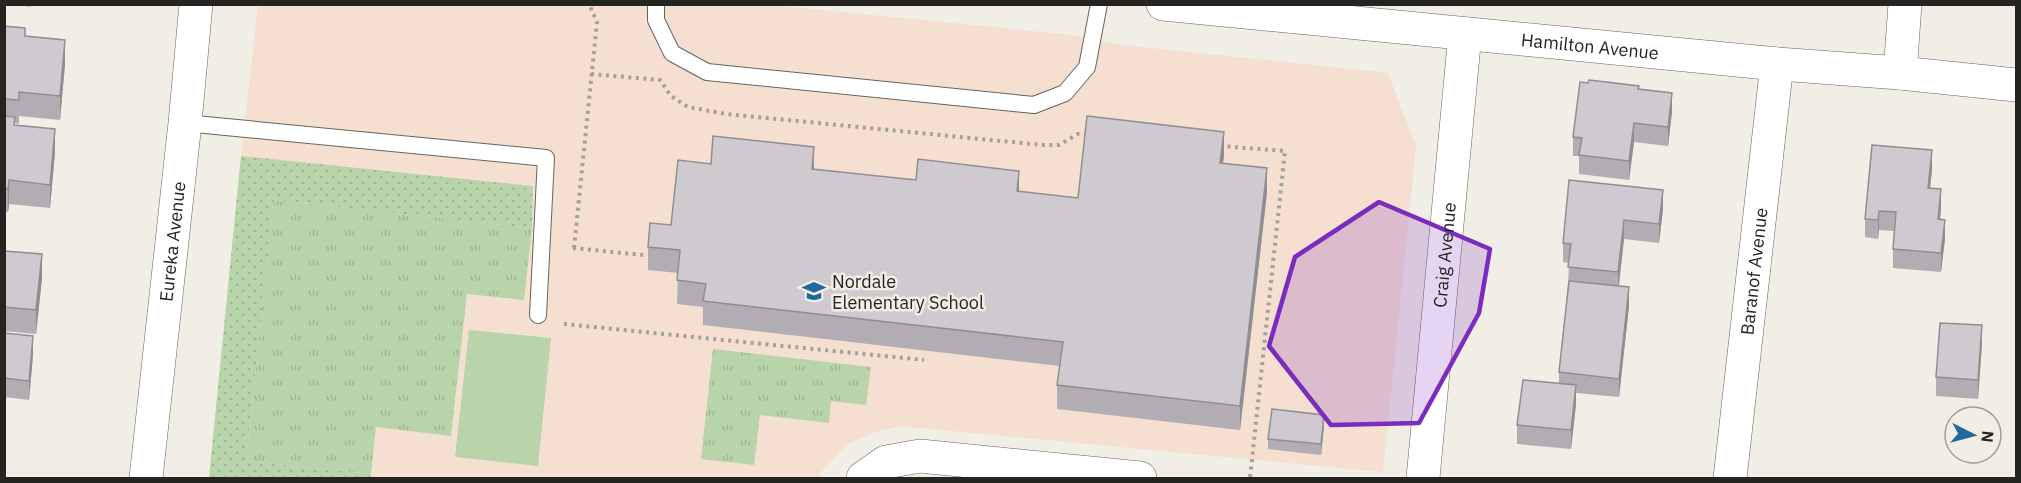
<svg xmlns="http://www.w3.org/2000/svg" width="2021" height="483" viewBox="0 0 2021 483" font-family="'IBM Plex Sans',sans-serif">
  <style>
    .education { fill: #f4dfd1 }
    .grass { fill: url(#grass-dots) }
    .park { fill: url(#park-tufts) }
    .pitch { fill: #b9d4aa }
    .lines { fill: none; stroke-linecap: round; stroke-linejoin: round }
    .service-casing { stroke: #66645d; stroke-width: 18 }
    .minor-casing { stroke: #66645d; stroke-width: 34 }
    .tertiary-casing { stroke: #66645d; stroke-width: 34 }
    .path { stroke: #a3a19b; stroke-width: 4; stroke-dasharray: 3 4.5; stroke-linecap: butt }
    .service { stroke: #fff; stroke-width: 16 }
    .minor { stroke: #fff; stroke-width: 33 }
    .tertiary { stroke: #fff; stroke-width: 33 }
    .wall { fill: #b2adb3 }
    .shaded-wall { fill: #918d92 }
    .building { fill: #cfc9d0; stroke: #918d92; stroke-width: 1.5 }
    .marked { fill: #7b2cbf; fill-opacity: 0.2; stroke: #7b2cbf; stroke-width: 4.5; stroke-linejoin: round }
    .labels { text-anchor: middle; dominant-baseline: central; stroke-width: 5; stroke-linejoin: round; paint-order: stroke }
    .street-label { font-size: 18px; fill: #252421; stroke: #f0eee5 }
    .poi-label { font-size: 18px; fill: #252421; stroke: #f0eee5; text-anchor: start }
  </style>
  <defs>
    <pattern id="grass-dots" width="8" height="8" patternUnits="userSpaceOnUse" patternTransform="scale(1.5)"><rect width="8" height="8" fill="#b9d4aa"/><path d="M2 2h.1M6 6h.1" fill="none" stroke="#9fb692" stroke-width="1.8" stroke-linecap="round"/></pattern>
    <pattern id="park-tufts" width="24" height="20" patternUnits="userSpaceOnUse" patternTransform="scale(1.5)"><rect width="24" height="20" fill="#b9d4aa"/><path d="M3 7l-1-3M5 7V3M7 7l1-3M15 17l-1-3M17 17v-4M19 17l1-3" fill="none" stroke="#9fb692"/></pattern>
  </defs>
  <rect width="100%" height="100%" fill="#f0eee5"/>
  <!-- education -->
  <path class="education" d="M258,5H771L1072,35L1122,45L1388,73L1416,146L1383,472L899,426L876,432L847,444L822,471L818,478H209L241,156Z"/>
  <!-- grass -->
  <path class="grass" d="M241,156L533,186L532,228L274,200L246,461L371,474V478H209Z"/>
  <!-- park -->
  <path class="park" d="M274,200L532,228L524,300L467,294L451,436L376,427L371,474L246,461Z
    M713,349L871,367L866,405L831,401L829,423L760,415L754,465L701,459Z"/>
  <!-- pitch -->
  <path class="pitch" d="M469,330L551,338L538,466L455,457Z"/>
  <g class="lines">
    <!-- service casing -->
    <g class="service-casing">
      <path id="service" d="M656,4V20L672,53L707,72L1034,105L1065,93L1087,67L1099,4
        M185,123L546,158L538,315"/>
    </g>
    <!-- minor casing -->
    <g class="minor-casing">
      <g id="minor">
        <path d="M1900,73L2016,85"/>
        <path id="s1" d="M146,478L185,123L196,4"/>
        <path d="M863,478L886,462L920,456L1140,478"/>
        <path id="s2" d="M1423,478L1465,34"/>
        <path id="s3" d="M1730,478L1777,64"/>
      </g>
    </g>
    <!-- tertiary casing -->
    <g class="tertiary-casing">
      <g id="tertiary">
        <path id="s4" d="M1163,4L1777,64L1900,73L1905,4"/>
      </g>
    </g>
    <!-- path -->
    <path class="path" d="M591,74L660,80L671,96L688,107L726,114L1042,145H1059L1078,134L1090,135
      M1220,146L1285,151L1250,478
      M573,248L644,255
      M574,248L597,22L589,4
      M564,324L924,360"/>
    <!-- service -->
    <use href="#service" class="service"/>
    <!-- minor -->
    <use href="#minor" class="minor"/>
    <!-- tertiary -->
    <use href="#tertiary" class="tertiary"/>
  </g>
  <!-- wall -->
  <path class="wall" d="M9,4H31V7Z
    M4,26L25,36L65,64L60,120L19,116V124L15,123V125L55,152L50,208L9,204L8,212H4Z
    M1639,89L1672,112L1668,146L1634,142L1629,180L1579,174V156H1573V137Z
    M1224,155L1223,163L1267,192L1240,430L1057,409V385L1060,366L703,325V307L677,304L678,273L648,270V247L671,225L711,164L814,169L1078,198Z
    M1932,169L1930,188L1941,208L1940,220L1945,239L1941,272L1893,268V249L1894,231L1879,230L1878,239L1865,237V219Z
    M1569,180L1663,209L1659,243L1624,239L1619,286L1629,306L1619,397L1576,393V404L1571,449L1517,444V425L1559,384V372L1568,286L1569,263L1563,262V243Z
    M4,251L42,278L36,334L4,331Z
    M4,333L33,355L29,400L4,397Z
    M1982,344L1978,399L1936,396V377Z
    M1324,426L1321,455L1268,449V439Z"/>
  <!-- shaded-wall -->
  <path class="shaded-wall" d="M65,40V64L60,120V96Z
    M1672,93V112L1668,146V127Z
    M1634,123V142L1629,180V161Z
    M55,129V152L50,208V185Z
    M1224,132V155L1220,187V163Z
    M814,147V171L812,169Z
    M1932,150V169L1928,207V188Z
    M1267,168V192L1240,430V406Z
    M1019,171V194L1017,191Z
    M9,180V204L8,212V189Z
    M1941,189V208L1938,238V219Z
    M1663,190V209L1659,243V224Z
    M1879,211V230L1878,239V220Z
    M1624,220V239L1618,291V272Z
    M1945,220V239L1941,272V253Z
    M42,254V278L36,334V310Z
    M1629,287V306L1619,397V379Z
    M1982,325V344L1978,399V380Z
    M33,336V355L29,400V381Z
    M1576,385V404L1571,449V430Z
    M1324,415V426L1321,455V444Z"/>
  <!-- building -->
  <path class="building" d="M4,26L25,28V36L65,40L60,96L19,92V100L4,99Z
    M1589,80L1639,86L1638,89L1672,93L1668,127L1634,123L1629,161L1579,155L1582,138L1573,137L1580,82L1588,83Z
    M4,116L15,117L14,125L55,129L50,185L9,180L8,189L4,188Z
    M1087,116L1224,132L1220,163L1267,168L1240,406L1057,385L1063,342L703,301L706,284L677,280L680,250L648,247L650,223L671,225L678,160L711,164L713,136L814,147L812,169L916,180L918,159L1019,171L1017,191L1078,198Z
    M1872,145L1932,150L1928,188L1941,189L1938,219L1945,220L1941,253L1893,249L1896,212L1879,211L1878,220L1865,219Z
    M1569,180L1663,190L1659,224L1624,220L1618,272L1568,267L1571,244L1563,243Z
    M4,251L42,254L36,310L4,307Z
    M1569,281L1629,287L1619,379L1559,372Z
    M1940,323L1982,325L1978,380L1936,377Z
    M4,333L33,336L29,381L4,378Z
    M1523,380L1576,385L1571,430L1517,425Z
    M1272,409L1324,415L1321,444L1268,439Z"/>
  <!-- marked area -->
  <path class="marked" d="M1379,202L1490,249L1479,313L1419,423L1331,425L1269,346L1295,257Z"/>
  <!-- icons -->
  <defs>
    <g id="school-bare" transform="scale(1.8)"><path d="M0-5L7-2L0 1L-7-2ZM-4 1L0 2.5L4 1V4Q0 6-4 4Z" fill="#1f6a9d" stroke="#f0eee5" stroke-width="2.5" paint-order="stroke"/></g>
  </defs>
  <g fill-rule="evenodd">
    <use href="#school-bare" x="814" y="291"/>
  </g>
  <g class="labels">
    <!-- street labels -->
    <g class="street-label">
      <text stroke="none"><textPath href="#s4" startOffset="429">Hamilton Avenue</textPath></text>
      <text stroke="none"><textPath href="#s1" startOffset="238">Eureka Avenue</textPath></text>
      <text stroke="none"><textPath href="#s2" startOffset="224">Craig Avenue</textPath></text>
      <text stroke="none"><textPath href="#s3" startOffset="208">Baranof Avenue</textPath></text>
    </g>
    <!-- poi labels -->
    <g class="poi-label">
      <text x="832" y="281">Nordale<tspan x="832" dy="21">Elementary School</tspan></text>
    </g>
  </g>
  <!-- border -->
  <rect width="2021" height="483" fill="none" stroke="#252421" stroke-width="12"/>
  <!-- north arrow -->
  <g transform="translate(1973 435) rotate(96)"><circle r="28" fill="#f0eee5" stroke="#9f9d97" stroke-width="1.5"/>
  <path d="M0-4.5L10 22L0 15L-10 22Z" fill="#1f6a9d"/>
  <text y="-9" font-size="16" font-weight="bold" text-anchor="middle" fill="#252421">N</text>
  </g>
</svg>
